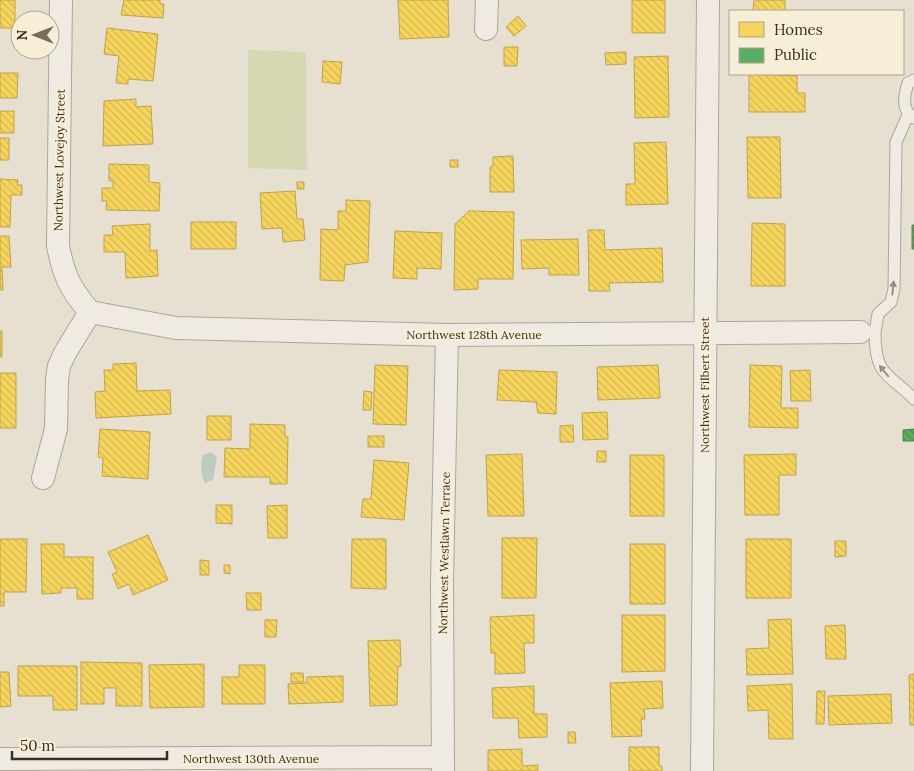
<svg xmlns="http://www.w3.org/2000/svg" width="914" height="771" viewBox="0 0 914 771" font-family="Lora,serif">
  <style>
    .pitch { fill: #d6d7b3 }
    .water { fill: #bcccc2 }
    .homes { fill: url(#homes-back-hatch); stroke: #bea34a }
    .public { fill: url(#public-back-hatch); stroke: #51884e }
    .lines { fill: none; stroke-linecap: round; stroke-linejoin: round }
    .lane-casing { stroke: #ada599; stroke-width: 13 }
    .street-casing { stroke: #ada599; stroke-width: 24 }
    .lane { stroke: #efebe3; stroke-width: 11 }
    .street { stroke: #efebe3; stroke-width: 22 }
    .oneway { fill: #968c82 }
    .labels { text-anchor: middle; dominant-baseline: central; stroke-width: 5; stroke-linejoin: round; paint-order: stroke }
    .street-label { font-size: 12px; fill: #3d2e20; stroke: #f7eed8 }
  </style>
  <defs>
    <pattern id="homes-back-hatch" width="6" height="6" patternUnits="userSpaceOnUse" patternTransform="scale(1.25)"><rect width="6" height="6" fill="#f6d55c"/><path d="M-1 5l2 2M0 0l6 6M5-1l2 2" fill="none" stroke="#d4b750"/></pattern>
    <pattern id="public-back-hatch" width="6" height="6" patternUnits="userSpaceOnUse" patternTransform="scale(1.25)"><rect width="6" height="6" fill="#5aae61"/><path d="M-1 5l2 2M0 0l6 6M5-1l2 2" fill="none" stroke="#4c8e50"/></pattern>
  </defs>
  <rect width="100%" height="100%" fill="#e7e0d1"/>
  <!-- pitch -->
  <path class="pitch" d="M248,50L306,52L307,170L248,168Z"/>
  <!-- water -->
  <path class="water" d="M211,452L217,457L213,480L205,483C201,475 200,465 203,455Z"/>
  <!-- homes -->
  <path class="homes" d="M0,0H15V28H0Z
    M124,0H160V4H164L163,18L121,15Z
    M398,0H448L449,37L400,39Z
    M632,0H665V33H632Z
    M754,0H785V11H753Z
    M518,16L526,26L514,36L506,27Z
    M107,28L158,34L153,81L128,79V84L116,83L119,56L104,54Z
    M504,47H518L517,66H504Z
    M626,52V64L606,65L605,53Z
    M668,56L669,117L635,118L634,57Z
    M323,61L342,62L340,84L322,82Z
    M0,73H18L17,98H0Z
    M749,74L797,76V93H805V112H749Z
    M136,99V107L151,106L153,144L103,146L104,101Z
    M0,111H14V133H0Z
    M747,137H780L781,198H748Z
    M0,138H9V160H0Z
    M666,142L668,204L626,205V184H635L634,143Z
    M513,156L514,192H490V167L493,166V157Z
    M450,160H458V167H450Z
    M109,164L149,165V182L160,183L159,211L106,210L107,201H102V188H113V181H109Z
    M0,179L18,180L17,185H22V195H11L10,227H0Z
    M297,182H304V189H297Z
    M295,191L297,219H303L305,240L283,242L282,228L262,229L260,193Z
    M346,200L370,201L368,262L345,265L344,281L320,280L321,229L338,230V211H346Z
    M469,211L514,212L513,279H478V289L454,290L455,224Z
    M191,222H236V249H191Z
    M752,223L785,224V286H751Z
    M150,224V251L157,250L158,276L126,278L125,252H104V235H113L112,226Z
    M588,230H604L605,250L662,248L663,282L609,283L610,291H589Z
    M395,231L442,233L441,269L417,268V279L393,278Z
    M0,236H9L11,267H2L3,290H0Z
    M578,239L579,275H549V268L522,269L521,240Z
    M0,331H2V357H0Z
    M136,363L137,391L170,390L171,414L96,418L95,392L105,391L104,370H113V364Z
    M375,365L408,366L406,425L373,424Z
    M658,365L660,398L598,400L597,367Z
    M750,365L782,366L781,408H798V428L749,427Z
    M499,370L557,372L556,414L538,413L536,402L497,400Z
    M810,370L811,401H791L790,371Z
    M0,373H16V428H0Z
    M364,391L372,392L371,410H363Z
    M607,412L608,439L583,440L582,413Z
    M207,416H231V440H207Z
    M250,424L285,425V437H288L287,484H270V477H224L225,448L250,449Z
    M573,425L574,442H560V426Z
    M100,429L150,432L148,479L102,476L103,458L98,457Z
    M368,436H384V447H368Z
    M597,451H606V462H597Z
    M522,454L524,516H488L486,455Z
    M796,454V475H779V515H745L744,455Z
    M630,455H664V516H630Z
    M374,460L409,463L404,520L361,517L363,499H371Z
    M216,505H232V524L216,523Z
    M287,505V538H268L267,506Z
    M148,535L168,580L133,595L129,584L118,589L112,574L117,572L108,552Z
    M502,538H537L536,598H502Z
    M0,539H27L26,592H4V606H0Z
    M352,539H386V589L351,588Z
    M746,539H791V598H746Z
    M835,541H846V556L835,557Z
    M41,544H64V557H93V599H77V588H61V593L42,594Z
    M630,544H665V604H630Z
    M200,560L209,561V575H200Z
    M224,565H230V574L224,573Z
    M246,593H261V610H247Z
    M534,615V643H524L525,673L495,674V653H491L490,617Z
    M622,615H665V671L622,672Z
    M791,619L793,674L747,675L746,649L769,648L768,620Z
    M265,620H277L276,637H265Z
    M845,625L846,659H826L825,626Z
    M400,640L401,666H398L397,705L370,706L368,641Z
    M81,662L142,663V706H116V688H104V704H81Z
    M204,664V707L150,708L149,665Z
    M239,665H265V704H222V677H239Z
    M18,666H77V710H53V696H18Z
    M0,672H9L11,706L0,707Z
    M291,673H303L304,682H291Z
    M914,674V725H910L909,675Z
    M343,676V702L289,704L288,684L307,683V677Z
    M662,681L663,708L644,709L645,719H641L642,736L612,737L610,683Z
    M792,684L793,739H769L768,710L748,711L747,686Z
    M534,686V714H547V737L519,738L518,718H493L492,688Z
    M817,691H825L824,724H816Z
    M891,694L892,723L829,725L828,696Z
    M568,732H575L576,743H568Z
    M629,747H659V766H662V771H629Z
    M522,749V766L538,765V771H488V750Z"/>
  <!-- public -->
  <path class="public" d="M912,225H914V249H912Z
    M914,429V441H903V430Z"/>
  <g class="lines">
    <!-- lane casing -->
    <g class="lane-casing">
      <path id="lane" d="M914,118C901,110 904,96 908,83L914,80
        M860,332H875L878,314L891,302L894,289L896,142L908,115
        M875,332C875,376 887,372 914,399"/>
    </g>
    <!-- street casing -->
    <g class="street-casing">
      <path id="street" d="M61,0L58,246C64,276 70,289 90,312
        M486,29L487,0
        M90,312L176,328L447,335L860,332
        M43,478L56,429L57,379L59,366L65,353L90,312
        M0,759L443,757
        M443,771L442,582L447,335
        M702,771L708,0"/>
    </g>
    <!-- lane -->
    <use href="#lane" class="lane"/>
    <!-- street -->
    <use href="#street" class="street"/>
  </g>
  <!-- one-way arrows -->
  <defs><path id="oneway-solid" d="M-6-.8H1V-3.2L6.5 0L1 3.2V.8H-6Z" transform="scale(1.25)"/></defs>
  <g class="oneway">
    <use href="#oneway-solid" transform="translate(893 288) rotate(-84)"/>
    <use href="#oneway-solid" transform="translate(884 371) rotate(-129)"/>
  </g>
  <g class="labels">
    <!-- street labels -->
    <g class="street-label">
      <text transform="translate(59 160) rotate(-89)">Northwest Lovejoy Street</text>
      <text x="474" y="334">Northwest 128th Avenue</text>
      <text transform="translate(704 385) rotate(-90)">Northwest Filbert Street</text>
      <text transform="translate(444 553) rotate(-89)">Northwest Westlawn Terrace</text>
      <text x="251" y="758">Northwest 130th Avenue</text>
    </g>
  </g>
  <!-- legend -->
  <rect x="729" y="10" width="175" height="65" fill="#f7eed8" stroke="#ada18e"/>
  <rect x="739" y="22" width="25" height="15" fill="#f6d55c" stroke="#ada18e"/>
  <text x="774" y="35" font-size="15" fill="#3d2e20">Homes</text>
  <rect x="739" y="48" width="25" height="15" fill="#5aae61" stroke="#ada18e"/>
  <text x="774" y="60" font-size="15" fill="#3d2e20">Public</text>
  <!-- north arrow -->
  <g transform="translate(35 35) rotate(270)"><circle r="24" fill="#f7eed8" stroke="#ada18e"/>
  <path d="M0-4L9 19L0 12L-9 19Z" fill="#786c5e"/>
  <text y="-8" font-size="14" font-weight="bold" text-anchor="middle" fill="#3d2e20">N</text>
  </g>
  <!-- scale -->
  <path d="M12 751v8h155v-8" fill="none" stroke="#3d2e20" stroke-width="2.5"/>
  <text x="20" y="751" font-size="15" fill="#3d2e20" stroke="#f7eed8" stroke-width="4" paint-order="stroke">50 m</text>
</svg>
